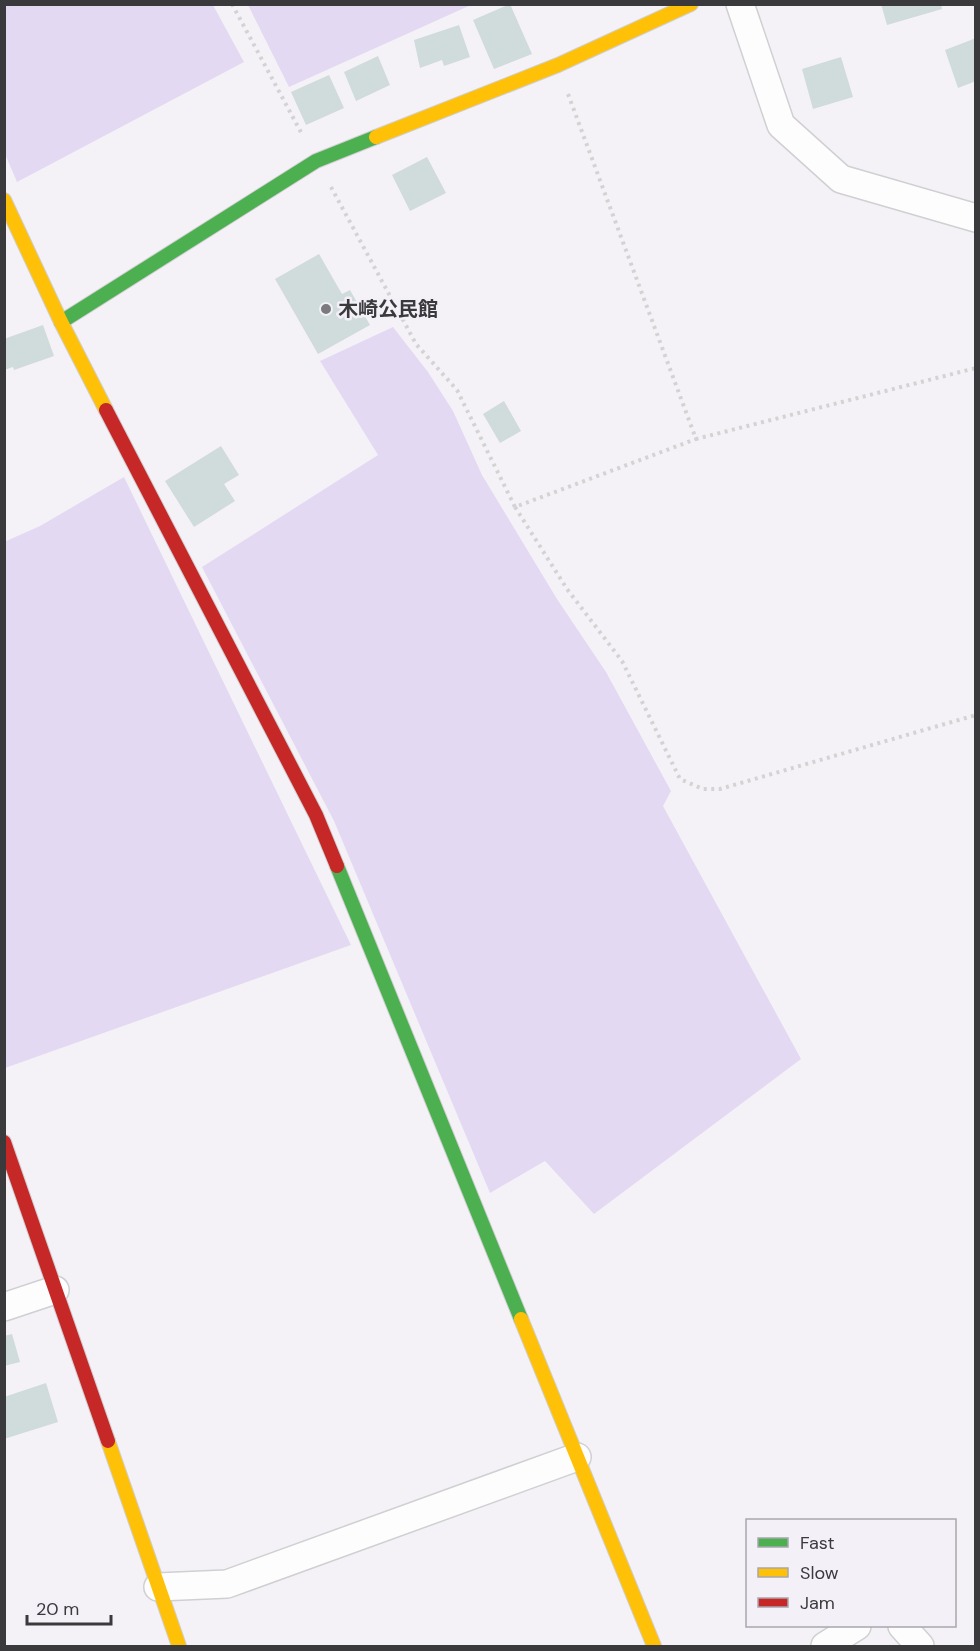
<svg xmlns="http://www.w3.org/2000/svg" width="980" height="1651" viewBox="0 0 980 1651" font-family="'DM Sans','Noto Sans JP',sans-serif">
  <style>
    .green { fill: #e4d9f3 }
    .building { fill: #d0dbdb }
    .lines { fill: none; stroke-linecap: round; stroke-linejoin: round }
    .street-casing { stroke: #d0cfd2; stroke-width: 30 }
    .fast-casing { stroke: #d0cfd2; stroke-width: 16 }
    .slow-casing { stroke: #d0cfd2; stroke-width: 16 }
    .jam-casing { stroke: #d0cfd2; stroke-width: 16 }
    .path { stroke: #d3d3d4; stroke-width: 4; stroke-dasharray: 3 4.5; stroke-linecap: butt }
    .street { stroke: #fdfdfe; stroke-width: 27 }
    .fast { stroke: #4caf50; stroke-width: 14 }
    .slow { stroke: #ffc107; stroke-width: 14 }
    .jam { stroke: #c62828; stroke-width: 14 }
    .poi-dot { fill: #7b7a7d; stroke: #f3f0f8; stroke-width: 2 }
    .labels { text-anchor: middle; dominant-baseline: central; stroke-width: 5; stroke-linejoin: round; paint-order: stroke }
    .poi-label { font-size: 20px; font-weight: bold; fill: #3a393c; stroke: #f3f0f8; text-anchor: start }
  </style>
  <rect width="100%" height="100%" fill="#f4f2f6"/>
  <!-- green -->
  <path class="green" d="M4,5H213L244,62L17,182L5,154Z
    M248,5H471L289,87Z
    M393,327L428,372L453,411L482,475L557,599L606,672L671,791L663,806L801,1059L594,1214L545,1161L490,1193L334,821L202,567L378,455L320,361Z
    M124,477L351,945L5,1068L4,542L40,526Z"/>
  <!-- building -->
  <path class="building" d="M510,4L532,54L494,69L473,20Z
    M881,4H941L942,9L887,25Z
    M459,25L470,57L444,66L442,60L420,68L414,40Z
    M976,38V81L958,88L945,50Z
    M378,56L390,85L356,101L344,72Z
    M841,57L853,97L813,109L802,69Z
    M329,75L344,108L306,125L291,92Z
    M427,157L446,193L410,211L392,175Z
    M319,254L342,294L350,290L370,325L318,354L275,279Z
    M43,325L54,356L14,370L13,367L4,370V339Z
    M504,401L521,431L500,443L483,414Z
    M221,446L239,475L224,484L235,501L194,527L165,481Z
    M12,1334L20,1362L4,1366V1336Z
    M46,1383L58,1422L4,1439V1397Z"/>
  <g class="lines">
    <!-- street casing -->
    <g class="street-casing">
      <path id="street" d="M740,4L781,125L841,179L976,218
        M4,1307L55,1290
        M158,1587L227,1584L577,1457
        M902,1626L920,1646
        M825,1646L857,1626"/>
    </g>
    <!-- fast casing -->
    <g class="fast-casing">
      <path id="fast" d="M61,322L316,161L376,137
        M337,866L521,1319"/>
    </g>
    <!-- slow casing -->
    <g class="slow-casing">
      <path id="slow" d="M376,137L558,65L691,4
        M4,200L61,322L106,410
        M521,1319L654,1646
        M108,1441L179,1646"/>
    </g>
    <!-- jam casing -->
    <g class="jam-casing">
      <path id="jam" d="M106,410L316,815L337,866
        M4,1142L108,1441"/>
    </g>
    <!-- path -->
    <path class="path" d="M232,4L303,136
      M568,94L696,439L976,368
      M331,187L416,344L457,390L515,507L696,439
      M515,507L567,589L622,661L680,779L703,789H720L976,715"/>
    <!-- street -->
    <use href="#street" class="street"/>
    <!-- fast -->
    <use href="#fast" class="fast"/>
    <!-- slow -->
    <use href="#slow" class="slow"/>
    <!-- jam -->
    <use href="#jam" class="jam"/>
  </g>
  <!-- markers -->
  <circle class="poi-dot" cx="326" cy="309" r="6"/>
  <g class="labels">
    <!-- poi labels -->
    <g class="poi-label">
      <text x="338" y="309">木崎公民館</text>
    </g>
  </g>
  <!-- border -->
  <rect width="980" height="1651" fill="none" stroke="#3a393c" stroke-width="12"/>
  <!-- legend -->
  <rect x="746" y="1519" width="210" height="108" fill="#f3f0f8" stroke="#a9a7ad" stroke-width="1.5"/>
  <rect x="758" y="1538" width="30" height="9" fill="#4caf50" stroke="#a9a7ad" stroke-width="1.5"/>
  <text x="800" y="1549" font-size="18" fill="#3a393c">Fast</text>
  <rect x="758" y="1568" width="30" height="9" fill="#ffc107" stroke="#a9a7ad" stroke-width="1.5"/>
  <text x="800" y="1579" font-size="18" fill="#3a393c">Slow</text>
  <rect x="758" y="1598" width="30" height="9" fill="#c62828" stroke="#a9a7ad" stroke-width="1.5"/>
  <text x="800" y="1609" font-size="18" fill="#3a393c">Jam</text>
  <!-- scale -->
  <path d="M27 1615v9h84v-9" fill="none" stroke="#3a393c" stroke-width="3"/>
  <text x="36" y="1615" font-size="18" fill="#3a393c" stroke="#f3f0f8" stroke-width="4.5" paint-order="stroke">20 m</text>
</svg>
